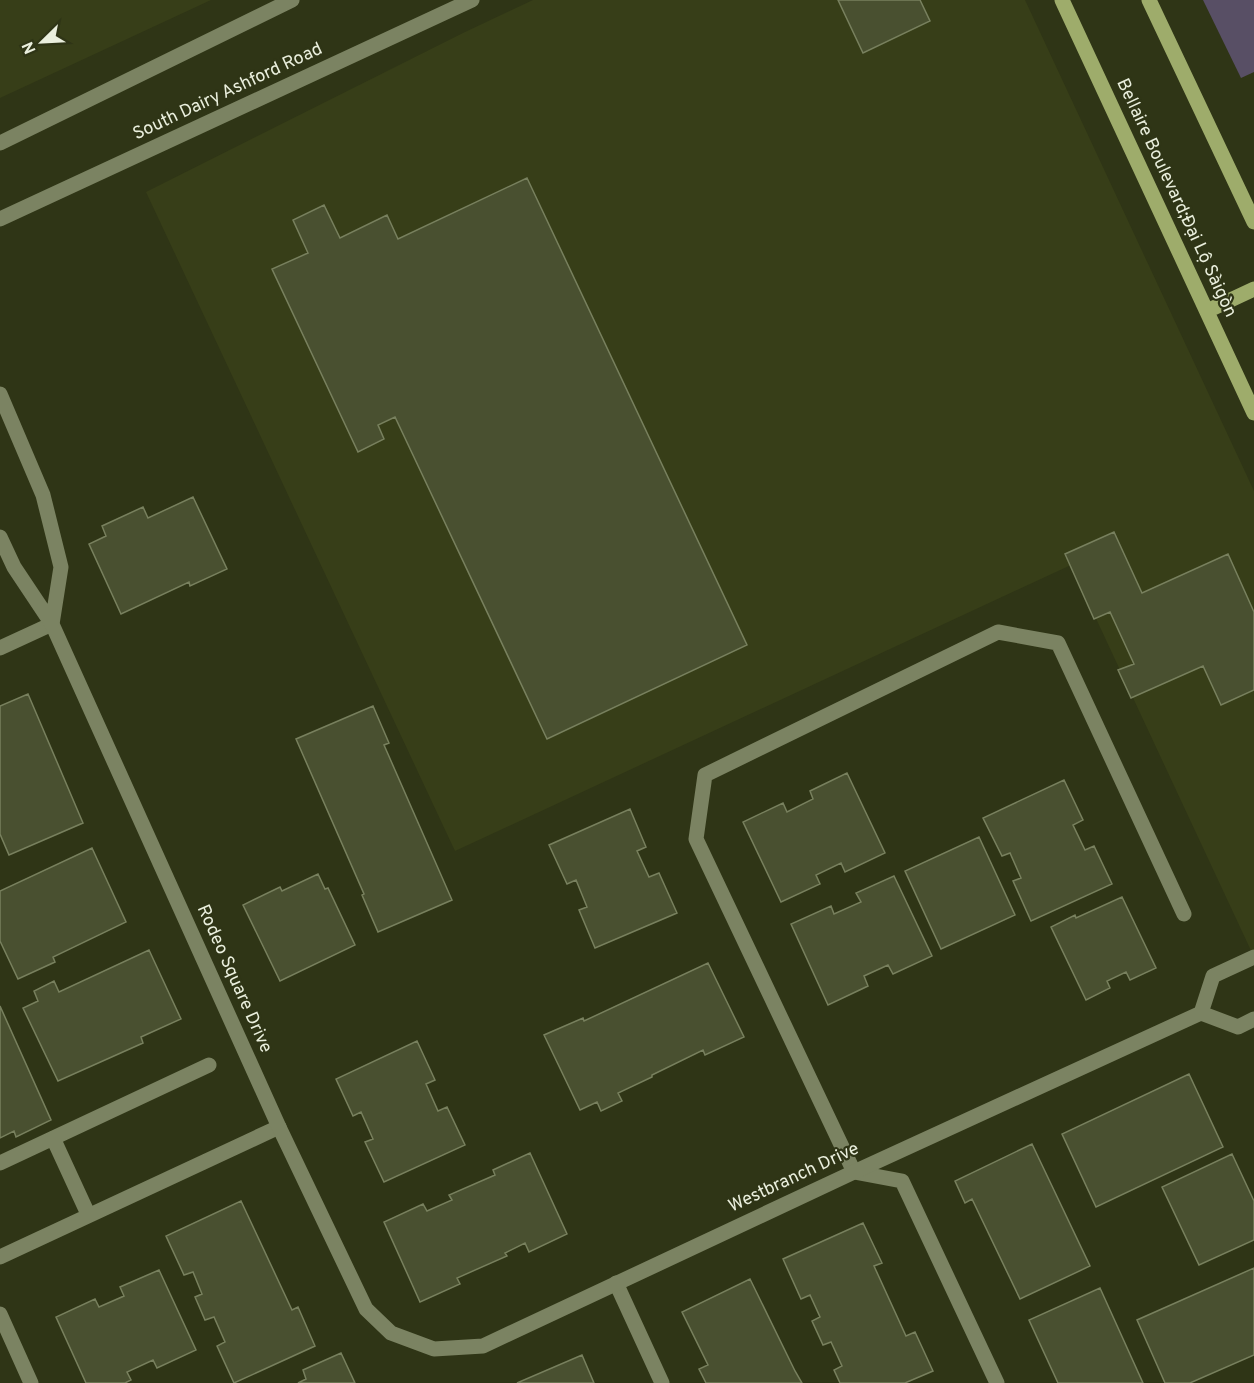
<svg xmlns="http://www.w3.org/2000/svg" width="1254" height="1383" viewBox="0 0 1254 1383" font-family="Overpass,sans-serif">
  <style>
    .built { fill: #373e18 }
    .green { fill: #584f65 }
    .building { fill: #495030; stroke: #78805e; stroke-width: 1.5 }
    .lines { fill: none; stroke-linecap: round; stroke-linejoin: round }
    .lane { stroke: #7b8362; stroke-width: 15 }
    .street { stroke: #7b8362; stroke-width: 15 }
    .secondary { stroke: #7b8362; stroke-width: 15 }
    .primary { stroke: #9eac6b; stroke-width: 15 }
    .labels { text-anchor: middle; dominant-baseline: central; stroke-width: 4.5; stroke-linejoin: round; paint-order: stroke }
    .street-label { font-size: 18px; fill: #eaefdd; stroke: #2f3516 }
  </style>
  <rect width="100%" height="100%" fill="#2f3516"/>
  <!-- built -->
  <path class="built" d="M0,0H211L0,98Z
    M533,0H1025L1254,491V957L1071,565L455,851L146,192L463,33Z"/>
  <!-- green -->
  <path class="green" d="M1203,0H1254V72L1241,78Z"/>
  <!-- building -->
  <path class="building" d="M838,0H920L930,21L863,53Z
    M527,178L747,645L547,739L395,417L378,425L384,439L358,452L272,269L308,253L293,220L324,205L340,238L387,215L398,239Z
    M193,497L227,569L190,586L189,582L121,614L89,544L106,536L102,526L143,507L148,518Z
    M1114,532L1142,593L1228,554L1254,612V690L1221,705L1203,666L1131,698L1118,670L1134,664L1110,612L1094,619L1065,554Z
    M28,694L83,823L9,855L0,834V706Z
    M373,706L389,743L384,745L452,900L378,932L362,895L364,894L296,739Z
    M847,773L885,853L845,872L841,863L816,875L820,884L781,902L743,822L783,803L787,812L813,799L810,791Z
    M1064,780L1083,820L1073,825L1085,850L1094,846L1112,884L1031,921L1013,881L1021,878L1010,853L1002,856L983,818Z
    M630,809L646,847L637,851L649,877L659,873L677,913L595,948L579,910L587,907L576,880L567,884L549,845Z
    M979,837L1015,915L941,949L905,871Z
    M92,848L126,922L53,957L55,962L18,979L0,941V891Z
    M318,874L325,889L328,888L355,945L280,981L243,905L280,887L282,891Z
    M894,876L932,956L893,974L888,965L864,976L868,986L828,1005L791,924L831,906L834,914L861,902L856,893Z
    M1122,897L1156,968L1130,980L1126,972L1107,981L1110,988L1086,1000L1051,927L1075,915L1076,918Z
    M149,950L181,1019L141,1037L143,1043L58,1081L23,1008L38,1001L34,991L54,981L59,992Z
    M708,963L744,1037L705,1055L703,1050L652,1075V1077L618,1093L622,1101L601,1111L597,1102L580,1110L544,1035L583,1018L584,1021Z
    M0,1006L51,1120L16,1137L14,1131L0,1138Z
    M417,1041L435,1080L426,1084L438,1111L447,1107L465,1145L384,1182L365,1142L373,1139L361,1112L353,1116L336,1079Z
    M1189,1074L1223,1147L1096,1207L1062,1134Z
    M1032,1144L1090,1266L1020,1299L972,1199L965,1203L955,1181Z
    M530,1153L567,1234L529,1252L525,1243L505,1253L507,1256L457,1278L460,1284L420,1302L384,1222L423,1204L427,1211L452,1200L449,1195L495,1175L493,1170Z
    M1232,1154L1254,1201V1240L1199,1265L1162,1187Z
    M241,1201L292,1310L298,1307L315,1346L234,1383L217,1346L225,1342L214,1317L205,1320L195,1297L202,1294L193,1272L184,1275L166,1236Z
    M863,1223L882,1263L874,1266L906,1336L915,1332L933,1371L905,1383H840L834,1370L842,1366L831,1342L823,1345L812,1321L820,1317L810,1295L801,1299L783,1259Z
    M1254,1268V1355L1190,1383H1165L1137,1320Z
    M159,1270L196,1350L157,1368L153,1360L127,1372L131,1380L125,1383H86L56,1317L95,1299L99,1307L124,1296L120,1287Z
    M750,1279L795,1371L802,1383H706L699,1369L708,1365L682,1312Z
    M1100,1288L1143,1383H1058L1029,1320Z
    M341,1353L355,1383H298L306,1379L303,1370Z
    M582,1355L594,1383H517Z"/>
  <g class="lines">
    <!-- lane -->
    <path class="lane" d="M0,648L52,624
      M53,1138L88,1214
      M0,1163L209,1065
      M0,1257L279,1127
      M616,1283L662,1383
      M0,1314L31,1383
      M997,1383L902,1181L854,1172L696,839L705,775L998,632L1058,643L1184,914"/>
    <!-- street -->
    <path class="street" d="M0,394L43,495L61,567L52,624
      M0,537L14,567L52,624L279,1127L366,1309L391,1333L434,1349L483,1346L854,1172L1201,1013L1238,1027L1254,1019
      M1201,1013L1213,976L1254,957"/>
    <!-- secondary -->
    <path class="secondary" d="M0,143L292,0
      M0,219L472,0"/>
    <!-- primary -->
    <path class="primary" d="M1062,0L1254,413
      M1149,0L1254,222
      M1207,311L1254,289"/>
  </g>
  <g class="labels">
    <!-- street labels -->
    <g class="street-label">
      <text transform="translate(228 92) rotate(-25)">South Dairy Ashford Road</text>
      <text transform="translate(1176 198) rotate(65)">Bellaire Boulevard;Đại Lộ Sàigòn</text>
      <text transform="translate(234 979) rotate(66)">Rodeo Square Drive</text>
      <text transform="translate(794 1178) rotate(-25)">Westbranch Drive</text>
    </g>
  </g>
  <!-- north arrow -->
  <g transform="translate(42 42) rotate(246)" stroke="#2f3516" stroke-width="4.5" paint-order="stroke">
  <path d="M0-4.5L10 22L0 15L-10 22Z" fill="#eaefdd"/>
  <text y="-9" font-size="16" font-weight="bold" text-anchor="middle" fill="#eaefdd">N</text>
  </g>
</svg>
